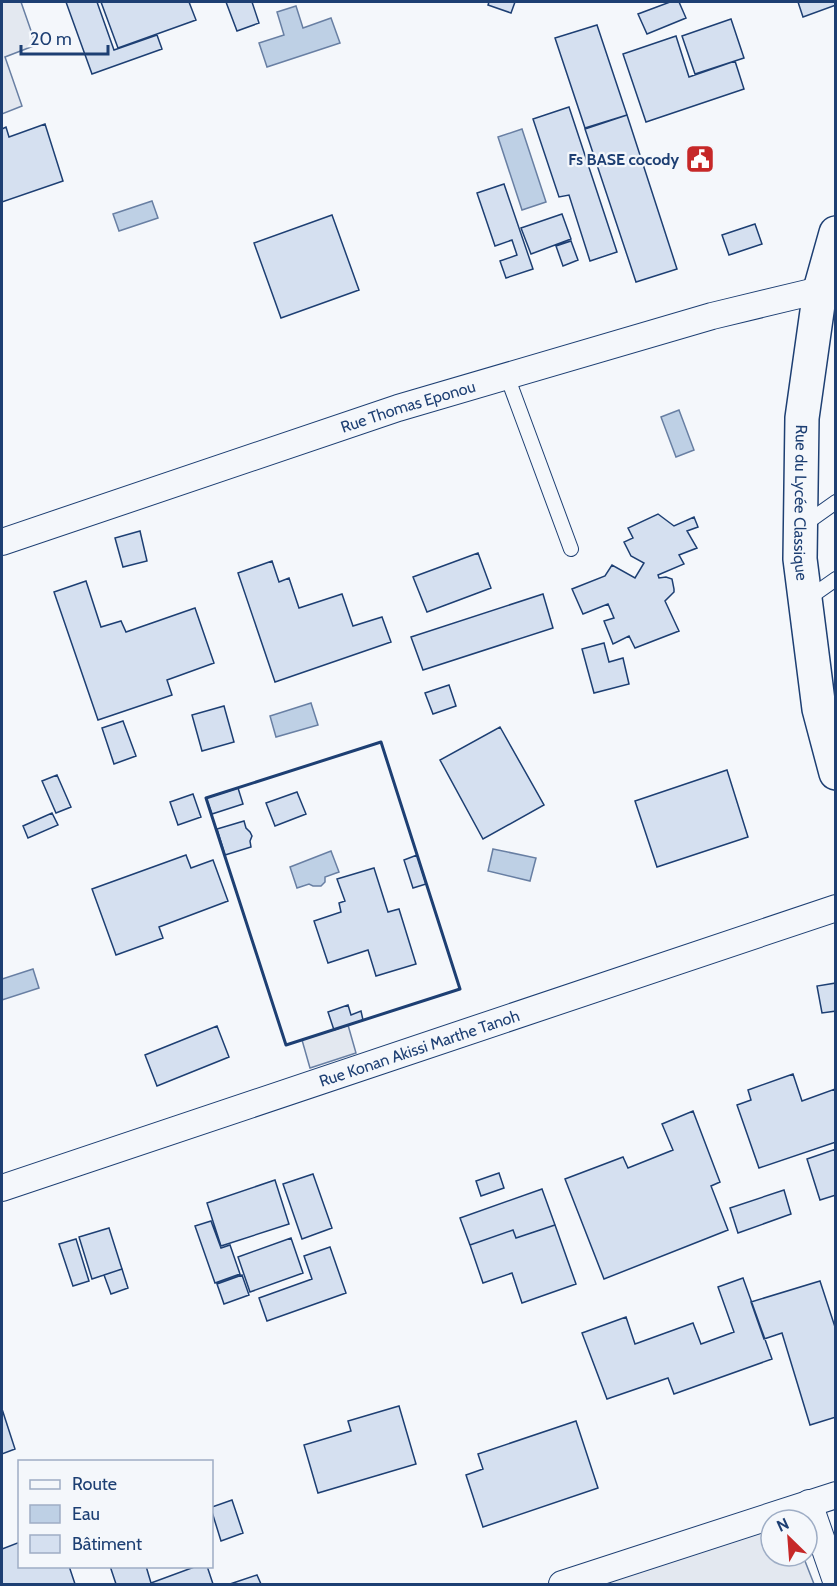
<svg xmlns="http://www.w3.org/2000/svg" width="837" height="1586" viewBox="0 0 837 1586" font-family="Cabin,sans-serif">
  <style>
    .parking { fill: #e3e8f0; stroke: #687fa3; stroke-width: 1.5 }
    .water { fill: #bed0e5; stroke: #687fa3; stroke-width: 1.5 }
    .building { fill: #d5e0f0; stroke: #1d3f73; stroke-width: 1.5 }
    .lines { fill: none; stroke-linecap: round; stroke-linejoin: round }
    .service-casing { stroke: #1d3f73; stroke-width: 16 }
    .minor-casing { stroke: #1d3f73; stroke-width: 28 }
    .tertiary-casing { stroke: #1d3f73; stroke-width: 36 }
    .service { stroke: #f4f7fb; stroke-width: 14 }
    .minor { stroke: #f4f7fb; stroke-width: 26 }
    .tertiary { stroke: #f4f7fb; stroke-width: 33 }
    .wall { stroke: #1d3f73; stroke-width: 3 }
    .labels { text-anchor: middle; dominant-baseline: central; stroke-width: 4.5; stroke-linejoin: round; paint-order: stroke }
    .poi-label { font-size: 16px; font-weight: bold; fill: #1d3f73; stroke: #f4f7fb; text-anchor: end }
    .street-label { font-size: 16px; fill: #1d3f73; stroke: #f4f7fb }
  </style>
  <rect width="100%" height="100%" fill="#f4f7fb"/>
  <!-- parking -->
  <path class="parking" d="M2,2H21L36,45L5,57L22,106L2,114Z
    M348,1025L356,1053L310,1068L302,1040Z
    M771,1526V1556H803L814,1584H592Z"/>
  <!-- water -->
  <path class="water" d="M296,6L303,28L331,18L340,43L267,67L259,43L284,35L277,12Z
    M522,129L546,202L522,210L498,137Z
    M152,201L158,218L119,231L113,214Z
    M679,410L694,450L676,457L661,417Z
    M311,703L318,725L276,737L270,716Z
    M493,849L536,858L530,881L488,871Z
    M331,851L339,872L325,877V882L321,886H313L309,884L297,888L290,867Z
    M33,969L39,988L2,1000V979Z"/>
  <!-- building -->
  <path class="building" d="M66,2H97L114,50L157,35L162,49L92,74Z
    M101,2H189L196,20L118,48Z
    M226,2H252L259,23L237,31Z
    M489,2H515L511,13L488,5Z
    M670,2H679L686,18L647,34L638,14Z
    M798,2H836V5L803,17Z
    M731,19L744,58L695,74L682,36Z
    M597,25L627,115L585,128L555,38Z
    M676,36L689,77L735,61L744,89L646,122L623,54Z
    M569,107L617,252L590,261L569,195L559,197L533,119Z
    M627,115L677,269L636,282L585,129Z
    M45,124L63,181L2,202V129L6,127L9,137Z
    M504,184L533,269L506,278L500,261L517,255L512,240L495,246L477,193Z
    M562,214L571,239L531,254L521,228Z
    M332,215L359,290L281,318L254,243Z
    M755,224L762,244L729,255L722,235Z
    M571,241L578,260L563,266L556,246Z
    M658,514L674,526L694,517L698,527L687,531L697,548L679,555L684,564L658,575L659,578L666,577L672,579L674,589V592L665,601L679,631L635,648L629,636L613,644L604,621L614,618L608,604L583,614L572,589L605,576L612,565L635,578L644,563L631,556L624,542L633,538L628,528Z
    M140,531L147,561L123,567L115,538Z
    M478,553L491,588L427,612L413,577Z
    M272,561L279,582L289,578L299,608L342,594L353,626L382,617L391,642L275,682L238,573Z
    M86,581L101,627L121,621L126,632L195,608L214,663L167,680L172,695L98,720L54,592Z
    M543,594L553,628L423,670L411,637Z
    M604,643L609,662L623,658L629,684L594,693L582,649Z
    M449,685L456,706L433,714L425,693Z
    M224,706L234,742L202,751L192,715Z
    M123,721L136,756L114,764L102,728Z
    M500,727L544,805L483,839L440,760Z
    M727,770L748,837L657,867L635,801Z
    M57,775L71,807L56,813L42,781Z
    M238,788L243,804L212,814L206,798Z
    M297,792L306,814L275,826L266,803Z
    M193,794L201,817L178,825L170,802Z
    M52,813L58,825L28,838L23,826Z
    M244,821L246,828L250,832L252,836L250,841L251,847L225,855L217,829Z
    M186,855L191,868L213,860L228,901L159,927L163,938L116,955L92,889Z
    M417,855L426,884L413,888L404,860Z
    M374,868L388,912L399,909L416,964L376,976L368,950L328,963L314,921L341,912L339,903L345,901L337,879Z
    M836,983V1011L822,1013L817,986Z
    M348,1005L351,1015L361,1011L363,1020L334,1030L328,1012Z
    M217,1026L229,1057L157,1086L145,1055Z
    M793,1074L802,1101L835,1089L836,1142L759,1168L737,1105L751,1100L748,1090Z
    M693,1111L720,1182L711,1186L728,1230L604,1279L565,1179L623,1157L628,1168L673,1150L662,1124Z
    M836,1149V1195L820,1200L807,1159Z
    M499,1173L504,1188L481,1196L476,1181Z
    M313,1174L332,1228L302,1239L283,1184Z
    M275,1180L289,1224L221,1246L207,1203Z
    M542,1189L555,1225L516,1238L513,1230L470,1245L460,1218Z
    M784,1190L791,1214L738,1233L730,1208Z
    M211,1221L221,1248L230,1245L240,1274L215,1283L195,1226Z
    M555,1225L576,1284L522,1303L512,1273L483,1283L470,1245L513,1230L516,1238Z
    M109,1228L122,1269L92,1279L79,1237Z
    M291,1238L303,1273L250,1292L238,1257Z
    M76,1239L89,1281L73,1286L59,1244Z
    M330,1247L346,1293L267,1321L259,1298L312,1279L304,1256Z
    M122,1269L128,1288L111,1294L104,1275Z
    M242,1275L249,1295L224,1304L217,1284Z
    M743,1278L772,1359L674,1394L668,1378L607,1399L582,1333L626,1317L635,1344L693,1323L701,1344L734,1332L718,1287Z
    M820,1281L836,1330V1417L810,1425L782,1333L764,1339L751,1302Z
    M399,1406L416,1464L318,1493L304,1445L351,1431L348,1421Z
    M2,1409L15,1449L2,1454Z
    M576,1421L598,1488L483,1527L466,1475L483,1469L478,1454Z
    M232,1500L243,1533L221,1541L212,1512V1507Z
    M20,1542V1566H69L75,1584H2V1549Z
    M110,1566H146L151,1583L197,1566H207L213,1584H116Z
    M257,1575L261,1584H230Z"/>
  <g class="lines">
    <!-- service casing -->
    <g class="service-casing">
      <path id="service" d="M507,376L571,549
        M802,526L836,502
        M806,600L836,579"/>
    </g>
    <!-- minor casing -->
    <g class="minor-casing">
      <g id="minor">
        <path id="s1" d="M2,542L398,408L712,316L820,290"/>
        <path id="s2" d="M2,1188L836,908"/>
        <path d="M809,1503L836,1581"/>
        <path d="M562,1584L836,1495"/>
      </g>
    </g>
    <!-- tertiary casing -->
    <g class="tertiary-casing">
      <g id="tertiary">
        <path id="s3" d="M836,233L820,290L802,418L800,559L819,709L836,773"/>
      </g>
    </g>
    <!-- service -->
    <use href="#service" class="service"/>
    <!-- minor -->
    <use href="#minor" class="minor"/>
    <!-- tertiary -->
    <use href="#tertiary" class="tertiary"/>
    <!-- wall -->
    <path class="wall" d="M381,742L460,989L286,1045L206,798Z"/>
  </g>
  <!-- icons -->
  <defs>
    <g id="civic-square" transform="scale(1.5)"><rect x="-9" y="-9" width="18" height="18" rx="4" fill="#c62828" stroke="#f4f7fb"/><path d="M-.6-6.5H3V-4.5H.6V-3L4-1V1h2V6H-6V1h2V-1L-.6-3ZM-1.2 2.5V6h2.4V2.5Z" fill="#fff"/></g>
  </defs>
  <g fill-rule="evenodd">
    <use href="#civic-square" x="700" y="159"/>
  </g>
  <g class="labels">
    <!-- poi labels -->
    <g class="poi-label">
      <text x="679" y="159">Fs BASE cocody</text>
    </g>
    <!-- street labels -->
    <g class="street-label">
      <text stroke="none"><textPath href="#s1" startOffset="428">Rue Thomas Eponou</textPath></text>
      <text stroke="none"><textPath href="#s3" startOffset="273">Rue du Lycée Classique</textPath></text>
      <text stroke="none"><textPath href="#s2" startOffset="440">Rue Konan Akissi Marthe Tanoh</textPath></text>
    </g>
  </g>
  <!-- border -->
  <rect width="837" height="1586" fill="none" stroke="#1d3f73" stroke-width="6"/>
  <!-- legend -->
  <rect x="18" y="1460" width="195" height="108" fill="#f4f7fb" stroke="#9eadc5" stroke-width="1.5"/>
  <rect x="30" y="1480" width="30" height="9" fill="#f4f7fb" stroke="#9eadc5" stroke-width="1.5"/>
  <text x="72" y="1490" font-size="18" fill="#1d3f73">Route</text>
  <rect x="30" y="1505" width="30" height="18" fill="#bed0e5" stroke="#9eadc5" stroke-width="1.5"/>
  <text x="72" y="1520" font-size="18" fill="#1d3f73">Eau</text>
  <rect x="30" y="1535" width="30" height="18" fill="#d5e0f0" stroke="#9eadc5" stroke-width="1.5"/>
  <text x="72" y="1550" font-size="18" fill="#1d3f73">Bâtiment</text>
  <!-- north arrow -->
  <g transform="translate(789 1538) rotate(335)"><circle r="28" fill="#f4f7fb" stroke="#9eadc5" stroke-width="1.5"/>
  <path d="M0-4.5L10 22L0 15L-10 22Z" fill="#c62828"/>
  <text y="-9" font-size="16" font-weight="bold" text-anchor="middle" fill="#1d3f73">N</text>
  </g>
  <!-- scale -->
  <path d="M21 45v9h87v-9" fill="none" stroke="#1d3f73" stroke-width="3"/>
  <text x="30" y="45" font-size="18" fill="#1d3f73" stroke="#f4f7fb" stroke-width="4.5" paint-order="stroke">20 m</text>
</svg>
